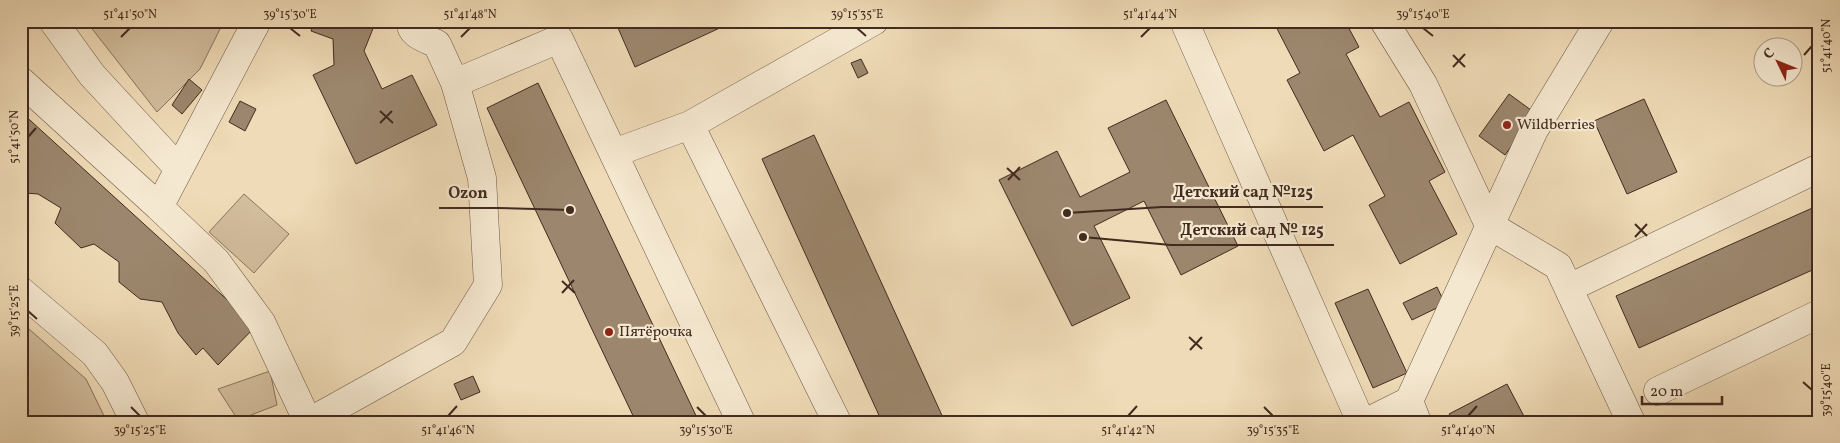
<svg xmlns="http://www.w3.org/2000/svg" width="1840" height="443" viewBox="0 0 1840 443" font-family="Vollkorn,serif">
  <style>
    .green { fill: #d2bd9d; stroke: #8a745e }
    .building { fill: #9c876e; stroke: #422b1f }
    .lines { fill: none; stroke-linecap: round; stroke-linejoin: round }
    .minor-casing { stroke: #6d5745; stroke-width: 29 }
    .minor { stroke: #f5e8d0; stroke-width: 28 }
    .ticks { fill: none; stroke: #422b1f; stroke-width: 2 }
    .poi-dot { fill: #8f2418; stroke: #f5e8d0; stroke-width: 2 }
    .labels { text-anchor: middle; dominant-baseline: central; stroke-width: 4.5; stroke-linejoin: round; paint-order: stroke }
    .poi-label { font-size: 15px; fill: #422b1f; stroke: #f5e8d0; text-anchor: start }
    .leader { fill: none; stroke: #422b1f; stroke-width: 2 }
    .callout-dot { fill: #422b1f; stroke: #f5e8d0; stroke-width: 2 }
    .callout-label { font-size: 16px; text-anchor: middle; font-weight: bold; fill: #422b1f; stroke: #f5e8d0; stroke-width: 4.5; stroke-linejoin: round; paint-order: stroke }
    .neatline { fill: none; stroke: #422b1f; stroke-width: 2 }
    .ticks-label { font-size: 12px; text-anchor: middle; fill: #422b1f }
  </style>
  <rect width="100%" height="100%" fill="#efdbb7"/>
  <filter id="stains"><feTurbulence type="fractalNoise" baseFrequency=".004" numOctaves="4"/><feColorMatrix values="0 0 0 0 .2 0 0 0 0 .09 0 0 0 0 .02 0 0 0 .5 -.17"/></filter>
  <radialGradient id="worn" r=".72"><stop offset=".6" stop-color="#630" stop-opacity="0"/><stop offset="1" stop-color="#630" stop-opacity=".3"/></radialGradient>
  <!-- green -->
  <path class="green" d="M86,21H224L200,69L157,112Z
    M244,194L289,234L254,273L209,232Z
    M21,322L86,379L107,422H21Z
    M270,371L277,405L238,420L218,389Z"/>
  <!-- building -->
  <path class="building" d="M315,21H376L364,51L382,89L412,75L437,125L356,164L313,75L334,65L333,39L311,31Z
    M615,21H735L635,67Z
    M1273,21H1345L1359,47L1346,54L1380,117L1409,102L1445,172L1429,181L1457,234L1400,264L1369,205L1385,196L1353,135L1324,151L1287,80L1300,73Z
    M861,59L868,73L858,78L851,63Z
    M189,79L202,90L182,114L172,105Z
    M538,83L699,422H636L487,108Z
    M1509,94L1535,113L1505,155L1479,136Z
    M1644,99L1677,172L1627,194L1594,121Z
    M1166,100L1238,246L1181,275L1144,201L1094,226L1130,298L1072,326L999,180L1057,151L1080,197L1130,172L1108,128Z
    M240,101L256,109L245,131L229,122Z
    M21,112L256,326L218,365L203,348L196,355L178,333L162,302L140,299L119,282V262L94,244L81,248L55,223L61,208L38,194L25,193L21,188Z
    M814,135L945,422H882L762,159Z
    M1819,205V267L1639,348L1616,296Z
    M1437,287L1445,304L1412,320L1403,303Z
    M1368,289L1407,373L1373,388L1335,303Z
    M473,376L480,392L461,400L454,384Z
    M1507,384L1527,422H1454L1449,414Z"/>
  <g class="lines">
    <!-- minor casing -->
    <g class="minor-casing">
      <path id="minor" d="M53,21L92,75L178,168
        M257,21L159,207L216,261L261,322L308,422
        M411,21C409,35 427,39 437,44L455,83L559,39L741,422
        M1184,21L1361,422
        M1384,21L1423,84L1489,225L1558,266L1631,422
        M21,81L159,207
        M690,125L837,422
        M614,153L690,125L874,21
        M1569,288L1819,168
        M21,291L95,354L115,382L135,422
        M1658,391L1819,314
        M309,422L453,342L488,285L482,178L455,83
        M1367,422L1409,401
        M1417,422L1409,401L1534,130L1600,21"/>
    </g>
    <!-- minor -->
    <use href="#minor" class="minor"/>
  </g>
  <!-- ticks -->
  <path class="ticks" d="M290,28L300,36M857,28L866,36M1423,28L1433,36M121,37L130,28M461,37L470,28M1141,37L1150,28M1453,55L1465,67M1804,55L1812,46M1453,67L1465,54M380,111L393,123M380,123L392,111M28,137L36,128M1007,168L1020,180M1008,180L1020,167M1635,224L1647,236M1635,237L1647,224M562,281L575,293M562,293L574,280M28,311L37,319M1189,337L1202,349M1190,350L1202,337M1803,382L1812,390M131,407L140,416M697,407L706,416M1264,407L1273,416M448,416L457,406M1128,416L1137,406M1468,416L1477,406"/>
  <!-- markers -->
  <g class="poi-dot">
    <circle cx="1507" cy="125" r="5"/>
    <circle cx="609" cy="332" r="5"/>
  </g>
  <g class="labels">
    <!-- poi labels -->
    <g class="poi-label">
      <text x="1517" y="125">Wildberries</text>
      <text x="619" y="332">Пятёрочка</text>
    </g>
  </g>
  <!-- callouts -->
  <path class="leader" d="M1067 213L1162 207H1323M570 210L498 208H439M1083 237L1171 245H1334"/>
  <g class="callout-dot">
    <circle cx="1067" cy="213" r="5"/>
    <circle cx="570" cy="210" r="5"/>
    <circle cx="1083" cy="237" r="5"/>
  </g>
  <g class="callout-label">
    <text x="1243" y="197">Детский сад №125</text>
    <text x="468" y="198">Ozon</text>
    <text x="1252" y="235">Детский сад № 125</text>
  </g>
  <!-- margin -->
  <rect width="1840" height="443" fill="none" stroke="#efdbb7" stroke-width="55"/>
  <!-- north arrow -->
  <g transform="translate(1778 62) rotate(313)"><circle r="24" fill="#f5e8d0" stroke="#ad9c89"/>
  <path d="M0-4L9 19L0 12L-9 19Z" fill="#8f2418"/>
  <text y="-8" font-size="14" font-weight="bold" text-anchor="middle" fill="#422b1f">С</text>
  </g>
  <!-- scale -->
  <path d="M1642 396v8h80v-8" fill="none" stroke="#422b1f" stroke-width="2.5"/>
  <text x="1650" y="396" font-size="15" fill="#422b1f" stroke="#f5e8d0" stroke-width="4" paint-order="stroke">20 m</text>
  <rect x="28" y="28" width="1784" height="388" class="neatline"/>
  <g class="ticks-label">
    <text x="130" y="18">51°41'50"N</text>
    <text x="290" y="18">39°15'30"E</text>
    <text x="470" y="18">51°41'48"N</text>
    <text x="857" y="18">39°15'35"E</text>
    <text x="1150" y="18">51°41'44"N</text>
    <text x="1423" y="18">39°15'40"E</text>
    <text transform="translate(1826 46) rotate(-90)" y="4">51°41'40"N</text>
    <text transform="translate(14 137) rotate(-90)" y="4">51°41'50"N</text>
    <text transform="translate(14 311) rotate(-90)" y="4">39°15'25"E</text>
    <text transform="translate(1826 390) rotate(-90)" y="4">39°15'40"E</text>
    <text x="140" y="434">39°15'25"E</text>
    <text x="448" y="434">51°41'46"N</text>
    <text x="706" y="434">39°15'30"E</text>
    <text x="1128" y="434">51°41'42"N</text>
    <text x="1273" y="434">39°15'35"E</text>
    <text x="1468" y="434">51°41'40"N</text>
  </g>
  <rect width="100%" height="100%" filter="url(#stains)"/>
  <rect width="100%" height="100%" fill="url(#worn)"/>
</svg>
